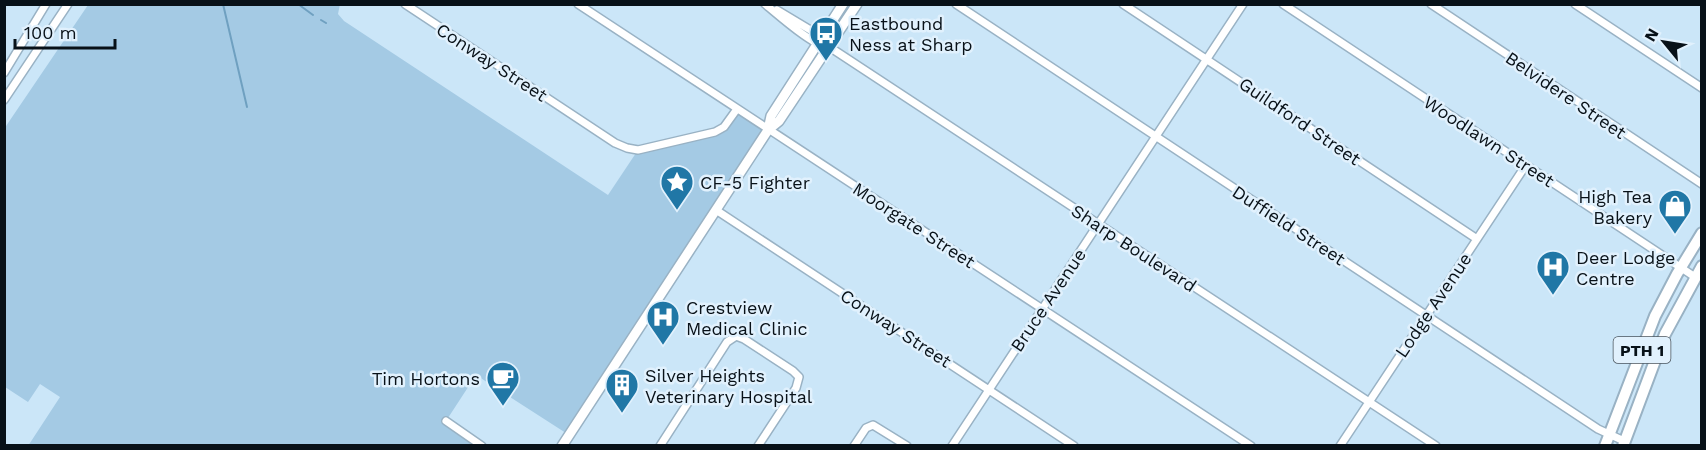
<svg xmlns="http://www.w3.org/2000/svg" width="1706" height="450" viewBox="0 0 1706 450" font-family="'Work Sans',sans-serif">
  <style>
    .green { fill: #a4cae4 }
    .lines { fill: none; stroke-linecap: round; stroke-linejoin: round }
    .stream { stroke: #6fa0c0; stroke-width: 2 }
    .minor-casing { stroke: #99b2c4; stroke-width: 10 }
    .secondary-casing { stroke: #99b2c4; stroke-width: 12 }
    .trunk-casing { stroke: #99b2c4; stroke-width: 14 }
    .minor { stroke: #fff; stroke-width: 7 }
    .secondary { stroke: #fff; stroke-width: 9 }
    .trunk { stroke: #fff; stroke-width: 10 }
    .labels { text-anchor: middle; dominant-baseline: central; stroke-width: 5; stroke-linejoin: round; paint-order: stroke }
    .shield { fill: #e1f1fd; stroke: #49545d; stroke-width: 1.5 }
    .shield-label { font-size: 16px; font-weight: bold; fill: #081118 }
    .poi-label { font-size: 18px; fill: #081118; stroke: #e1f1fd; text-anchor: start }
    .street-label { font-size: 18px; fill: #081118; stroke: #e1f1fd }
  </style>
  <rect width="100%" height="100%" fill="#cbe6f8"/>
  <!-- green -->
  <path class="green" d="M340,4L338,14L344,21L608,195L638,150L715,132L737,109L768,130L569,435L476,375L446,421L482,445L28,446L60,397L40,384L28,402L5,387L4,129L88,5Z"/>
  <g class="lines">
    <!-- stream -->
    <path class="stream" d="M223,4L247,107
      M298,4L313,15
      M321,20L326,23"/>
    <!-- minor casing -->
    <g class="minor-casing">
      <path id="minor" d="M405,4L615,143L627,148L638,150L715,132L724,127L737,109
        M578,4L1251,446
        M765,4C782,18 814,47 834,50L1436,446
        M956,4L1598,429L1624,441
        M1123,4L1477,239
        M1283,4L1695,277
        M1431,4L1702,184
        M1575,4L1702,88
        M777,10L832,43V47
        M4,73L46,4
        M4,100L68,4
        M716,210L1074,446
        M446,421L482,446
        M660,446L727,342L736,336L744,339L793,371L799,377L796,388L758,446
        M854,446L866,428L873,425L907,446
        M952,446L1243,4
        M1340,446L1526,165"/>
    </g>
    <!-- secondary casing -->
    <g class="secondary-casing">
      <path id="secondary" d="M768,130L771,116L843,4
        M562,446L768,130L779,121L857,4"/>
    </g>
    <!-- trunk casing -->
    <g class="trunk-casing">
      <path id="trunk" d="M1605,446L1655,316L1677,274L1702,233
        M1623,446L1665,334L1702,266"/>
    </g>
    <!-- minor -->
    <use href="#minor" class="minor"/>
    <!-- secondary -->
    <use href="#secondary" class="secondary"/>
    <!-- trunk -->
    <use href="#trunk" class="trunk"/>
  </g>
  <!-- icons -->
  <defs>
    <g id="bus-pin" transform="scale(1.725)"><path d="M0 17L-7.5 6A9.5 9.5 0 1 1 7.5 6Z" fill="#2077a6" stroke="#e1f1fd"/><path d="M-5-6H5V4H4V6H2V4H-2V6H-4V4H-5ZM-3.5-4V0h7V-4ZM-3.5 1.2v1.5H-2V1.2ZM2 1.2v1.5H3.5V1.2Z" fill="#fff"/></g>
    <g id="sight-pin" transform="scale(1.725)"><path d="M0 17L-7.5 6A9.5 9.5 0 1 1 7.5 6Z" fill="#2077a6" stroke="#e1f1fd"/><path d="M0-6L1.8-2.2L6-1.7L2.9 1.2L3.7 5.4L0 3.3L-3.7 5.4L-2.9 1.2L-6-1.7L-1.8-2.2Z" fill="#fff"/></g>
    <g id="shop-pin" transform="scale(1.725)"><path d="M0 17L-7.5 6A9.5 9.5 0 1 1 7.5 6Z" fill="#2077a6" stroke="#e1f1fd"/><path d="M-5-2.5h2.3a2.7 3.5 0 0 1 5.4 0H5L5.5 6h-11ZM-1.5-2.5h3a1.5 2.3 0 0 0-3 0Z" fill="#fff"/></g>
    <g id="hospital-pin" transform="scale(1.725)"><path d="M0 17L-7.5 6A9.5 9.5 0 1 1 7.5 6Z" fill="#2077a6" stroke="#e1f1fd"/><path d="M-5-5h3v3.5h4V-5h3V5h-3V1.5h-4V5h-3Z" fill="#fff"/></g>
    <g id="cafe-pin" transform="scale(1.725)"><path d="M0 17L-7.5 6A9.5 9.5 0 1 1 7.5 6Z" fill="#2077a6" stroke="#e1f1fd"/><path d="M-5.5-4.5H6V0H3Q3 3.5 0 3.5H-2.5Q-5.5 3.5-5.5 0ZM3-3.2v2h1.7v-2ZM-6 4.5H4V6H-6Z" fill="#fff"/></g>
    <g id="building-pin" transform="scale(1.725)"><path d="M0 17L-7.5 6A9.5 9.5 0 1 1 7.5 6Z" fill="#2077a6" stroke="#e1f1fd"/><path d="M-4-6H4V6H1V3H-1V6H-4ZM-2.5-4.3h1.7v1.8h-1.7ZM.8-4.3h1.7v1.8H.8ZM-2.5-1h1.7V.8h-1.7ZM.8-1h1.7V.8H.8Z" fill="#fff"/></g>
  </defs>
  <g fill-rule="evenodd">
    <use href="#bus-pin" x="826" y="33"/>
    <use href="#sight-pin" x="677" y="182"/>
    <use href="#shop-pin" x="1675" y="206"/>
    <use href="#hospital-pin" x="1553" y="267"/>
    <use href="#hospital-pin" x="663" y="317"/>
    <use href="#cafe-pin" x="503" y="378"/>
    <use href="#building-pin" x="622" y="385"/>
  </g>
  <g class="labels">
    <!-- shield labels -->
    <rect class="shield" x="1613.5" y="337" width="57" height="26" rx="4.5"/>
    <g class="shield-label">
      <text x="1642" y="350">PTH 1</text>
    </g>
    <!-- poi labels -->
    <g class="poi-label">
      <text x="849" y="23">Eastbound<tspan x="849" dy="21">Ness at Sharp</tspan></text>
      <text x="700" y="182">CF-5 Fighter</text>
      <text x="1652" y="196" text-anchor="end">High Tea<tspan x="1652" dy="21">Bakery</tspan></text>
      <text x="1576" y="257">Deer Lodge<tspan x="1576" dy="21">Centre</tspan></text>
      <text x="686" y="307">Crestview<tspan x="686" dy="21">Medical Clinic</tspan></text>
      <text x="645" y="375">Silver Heights<tspan x="645" dy="21">Veterinary Hospital</tspan></text>
      <text x="480" y="378" text-anchor="end">Tim Hortons</text>
    </g>
    <!-- street labels -->
    <g class="street-label">
      <text transform="translate(492 62) rotate(33)">Conway Street</text>
      <text transform="translate(1566 95) rotate(34)">Belvidere Street</text>
      <text transform="translate(1300 121) rotate(34)">Guildford Street</text>
      <text transform="translate(1489 141) rotate(33)">Woodlawn Street</text>
      <text transform="translate(914 225) rotate(33)">Moorgate Street</text>
      <text transform="translate(1289 225) rotate(33)">Duffield Street</text>
      <text transform="translate(1134 248) rotate(33)">Sharp Boulevard</text>
      <text transform="translate(1048 300) rotate(-56)">Bruce Avenue</text>
      <text transform="translate(1433 305) rotate(-56)">Lodge Avenue</text>
      <text transform="translate(896 328) rotate(33)">Conway Street</text>
    </g>
  </g>
  <!-- border -->
  <rect width="1706" height="450" fill="none" stroke="#081118" stroke-width="12"/>
  <!-- north arrow -->
  <g transform="translate(1664 42) rotate(300)" stroke="#e1f1fd" stroke-width="4.5" paint-order="stroke">
  <path d="M0-4.5L10 22L0 15L-10 22Z" fill="#081118"/>
  <text y="-9" font-size="16" font-weight="bold" text-anchor="middle" fill="#081118">N</text>
  </g>
  <!-- scale -->
  <path d="M15 39v9h100v-9" fill="none" stroke="#081118" stroke-width="3"/>
  <text x="24" y="39" font-size="18" fill="#081118" stroke="#e1f1fd" stroke-width="4.5" paint-order="stroke">100 m</text>
</svg>
